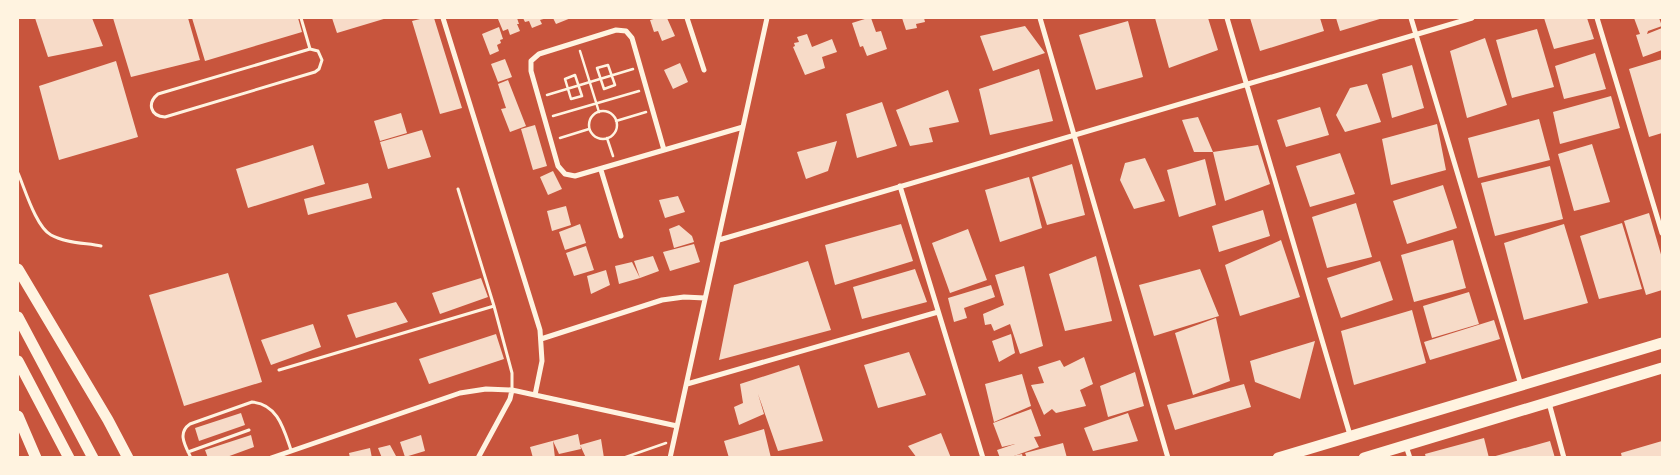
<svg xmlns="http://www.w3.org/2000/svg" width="1680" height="475" viewBox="0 0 1680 475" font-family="Figtree,sans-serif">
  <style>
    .building { fill: #f7dbc8 }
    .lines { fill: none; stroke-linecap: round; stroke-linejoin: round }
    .path { stroke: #fff3e0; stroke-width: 2.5 }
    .service { stroke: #fff3e0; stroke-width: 3 }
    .minor { stroke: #fff3e0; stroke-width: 5 }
    .trunk { stroke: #fff3e0; stroke-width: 11 }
  </style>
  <rect width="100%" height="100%" fill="#c8553d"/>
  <!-- building -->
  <path class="building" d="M35,18H92L103,46L48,57Z
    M113,18H188L200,60L131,77Z
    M192,18H298L302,32L205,61Z
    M332,18H387L337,33Z
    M424,18H434L462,108L440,114L412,21Z
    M501,18H517L519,24H517L520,31L510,35L508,29L503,31L498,19Z
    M523,18H547L540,20L542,24L532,28L529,21L525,22Z
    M553,18H571L556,24Z
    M657,18H667L675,36L662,41L658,31L654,32L650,20Z
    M868,18H871L876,32L881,31L887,49L867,56L863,46L860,47L852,23Z
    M902,18H924L925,22L916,24L917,28L906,30Z
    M1155,18H1208L1218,50L1169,68Z
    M1250,18H1320L1324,31L1260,51Z
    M1336,18H1383L1340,31Z
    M1544,18H1587L1594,39L1554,49Z
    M1634,18H1659L1662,26L1648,31L1647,34L1662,28V50L1643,57L1636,35L1640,34Z
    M1128,21L1143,77L1096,90L1079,35Z
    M1025,26L1045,53L993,71L980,36Z
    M499,27L503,39L500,40L501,43L497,45L499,51L490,55L482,34Z
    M1537,29L1554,87L1512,98L1496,40Z
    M807,34L812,47L832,39L837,52L822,57L825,68L805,75L793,47L795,46L794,43L799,42L797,37Z
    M1485,38L1507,105L1467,118L1450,51Z
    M1595,53L1606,89L1564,99L1555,66Z
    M505,59L512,77L498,82L491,64Z
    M1662,59V133L1649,137L1629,69Z
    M116,61L138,137L59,160L39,86Z
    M680,63L688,82L673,89L664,70Z
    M1412,65L1424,108L1392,118L1382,74Z
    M1039,69L1053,121L990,135L979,89Z
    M508,80L526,126L510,132L501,109L506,108L498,84Z
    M1367,84L1381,122L1345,132L1336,115L1350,88Z
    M948,90L959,122L929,128L933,142L910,146L896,110Z
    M1611,96L1620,128L1560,144L1553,112Z
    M882,102L897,146L857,158L846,114Z
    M1320,107L1329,135L1286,147L1277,120Z
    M401,113L407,133L380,141L374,121Z
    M1198,117L1213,152L1258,145L1270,184L1225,201L1213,152H1194L1182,120Z
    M1539,119L1550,160L1478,178L1468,138Z
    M1437,124L1446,170L1391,185L1382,139Z
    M535,125L547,166L533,170L521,129Z
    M422,130L431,157L388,169L380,142Z
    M837,141L828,171L806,179L797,152Z
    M1592,144L1610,202L1574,211L1558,154Z
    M313,145L325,184L248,208L236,169Z
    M1340,153L1355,194L1310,207L1296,166Z
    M1145,158L1165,201L1134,209L1120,180L1125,163Z
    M1205,159L1216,205L1179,217L1167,170Z
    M1072,164L1085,215L1047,225L1032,177Z
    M1550,166L1563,219L1495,236L1481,183Z
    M553,171L562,189L548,195L540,177Z
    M1029,177L1042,228L1000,242L985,190Z
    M368,183L372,198L308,215L304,199Z
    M1443,185L1457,228L1407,244L1393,201Z
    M678,196L685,212L665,218L659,200Z
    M1356,203L1372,257L1327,268L1312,217Z
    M566,206L571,225L552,231L547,211Z
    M1263,210L1270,236L1219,252L1212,226Z
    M1649,213L1662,258V290L1646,295L1624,221Z
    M1622,223L1642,289L1599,299L1580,236Z
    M580,224L586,243L565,250L559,232Z
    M901,224L913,261L835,285L825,245Z
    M1564,224L1588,303L1524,320L1504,243Z
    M679,225L692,236L694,242L674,248L669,229Z
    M968,229L987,280L950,293L932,243Z
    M1281,240L1300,297L1240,316L1225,265Z
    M1453,240L1466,288L1414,302L1401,255Z
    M694,244L700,262L670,271L663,252Z
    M586,246L594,270L574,276L566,253Z
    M653,256L659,271L640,278L634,261Z
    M1096,256L1112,321L1065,331L1049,274Z
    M808,261L831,330L719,360L734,285Z
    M1380,261L1393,300L1341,318L1327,278Z
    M632,262L640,278L619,284L615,266Z
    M1024,266L1043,346L1020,354L1010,324L994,331L991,324L985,325L983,314L1004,305L995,275Z
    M915,269L927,302L862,319L853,287Z
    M1200,269L1219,316L1154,336L1139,285Z
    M606,270L610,285L591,294L587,276Z
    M228,273L262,382L184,406L149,295Z
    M481,278L488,297L440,314L432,293Z
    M991,285L995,297L964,308L967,318L954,322L948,298Z
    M1469,292L1479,324L1432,338L1423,306Z
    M396,302L408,322L356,338L347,315Z
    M1412,310L1426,363L1354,385L1341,331Z
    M1216,318L1230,381L1193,395L1175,333Z
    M1494,320L1500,339L1430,360L1424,342Z
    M313,324L321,347L271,365L261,340Z
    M496,334L504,359L429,384L419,359Z
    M1011,334L1015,353L999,362L992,341Z
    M1315,341L1300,399L1255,382L1250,361Z
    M909,352L926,395L878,408L864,365Z
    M1084,357L1093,384L1080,390L1086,406L1056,413L1052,409L1044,415L1031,385L1044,383L1038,367L1060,360L1064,367Z
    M799,365L823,441L778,451L758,394L764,414L739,425L734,407L743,403L740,384Z
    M1135,372L1144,406L1108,417L1100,386Z
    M1022,374L1031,406L994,422L985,384Z
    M1244,384L1251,407L1175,430L1167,405Z
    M1031,409L1041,436L1034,437L1039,447L1008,458H1000L997,450L1015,444L1002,447L993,423Z
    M241,413L245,425L199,441L195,428Z
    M1128,413L1138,441L1093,451L1084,428Z
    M764,429L771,458H729L724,441Z
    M941,433L951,458H917L908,446Z
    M578,434L581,449L559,454L553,441L555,458H533L530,447Z
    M251,435L254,447L224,458H208L205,450Z
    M421,435L425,451L405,457L400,442Z
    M1484,438L1489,458H1426L1425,454Z
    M601,439L604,458H586L580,445Z
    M1550,441L1555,458H1492V457Z
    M1662,441V458H1622L1621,453Z
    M1063,443L1067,458H1027L1025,453Z
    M390,445L396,456L382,458L378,448Z
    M370,448L372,458H350L349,453Z
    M1022,454L1023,458H1008V457Z"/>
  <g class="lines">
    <!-- path -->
    <path class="path" d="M580,51L599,112
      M608,65L615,85L604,89L597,68Z
      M575,75L582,96L571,99L565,79Z
      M547,95L633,69
      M589 125a14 14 0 1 1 28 0a14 14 0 1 1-28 0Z
      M553,116L639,91
      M616,121L646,112
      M560,138L589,129
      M607,138L613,156
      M623,458L666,443"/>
    <!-- service -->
    <path class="service" d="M301,18L310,49
      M310,49L318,51L322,60L319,69L315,72L165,117C150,116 147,103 158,94Z
      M18,173C25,189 36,227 51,235C65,243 86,243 101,246
      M458,189L494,306L512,373V390
      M279,370L494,306
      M188,452L249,430
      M191,458C185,445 177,433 190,424L252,402C278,404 284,430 291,450"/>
    <!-- minor -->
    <path class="minor" d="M443,18L540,330L542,361L535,395
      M687,18L704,70
      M1040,18L1168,458
      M1227,18L1350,435
      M1411,18L1521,385
      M1597,18L1662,233
      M664,150L632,38L626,31L616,30L539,54L531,61V71L558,166L565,174L575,176L743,127
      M601,170L621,236
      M900,186L983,458
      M719,240L1472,18
      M541,339L662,300L684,297L705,298
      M687,384L938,312
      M1549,403L1564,458
      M1406,446L1410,458
      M271,458L460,393L486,389L512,390L677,426
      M478,458L510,399L512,390
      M670,458L767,18"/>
    <!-- trunk -->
    <path class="trunk" d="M18,269L108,420L128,458
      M18,317L93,458
      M18,361L69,458
      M18,416L36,458
      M1278,458L1662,343
      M1364,458L1662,368"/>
  </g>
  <!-- border -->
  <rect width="1680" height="475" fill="none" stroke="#fff3e0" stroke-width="38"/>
</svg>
